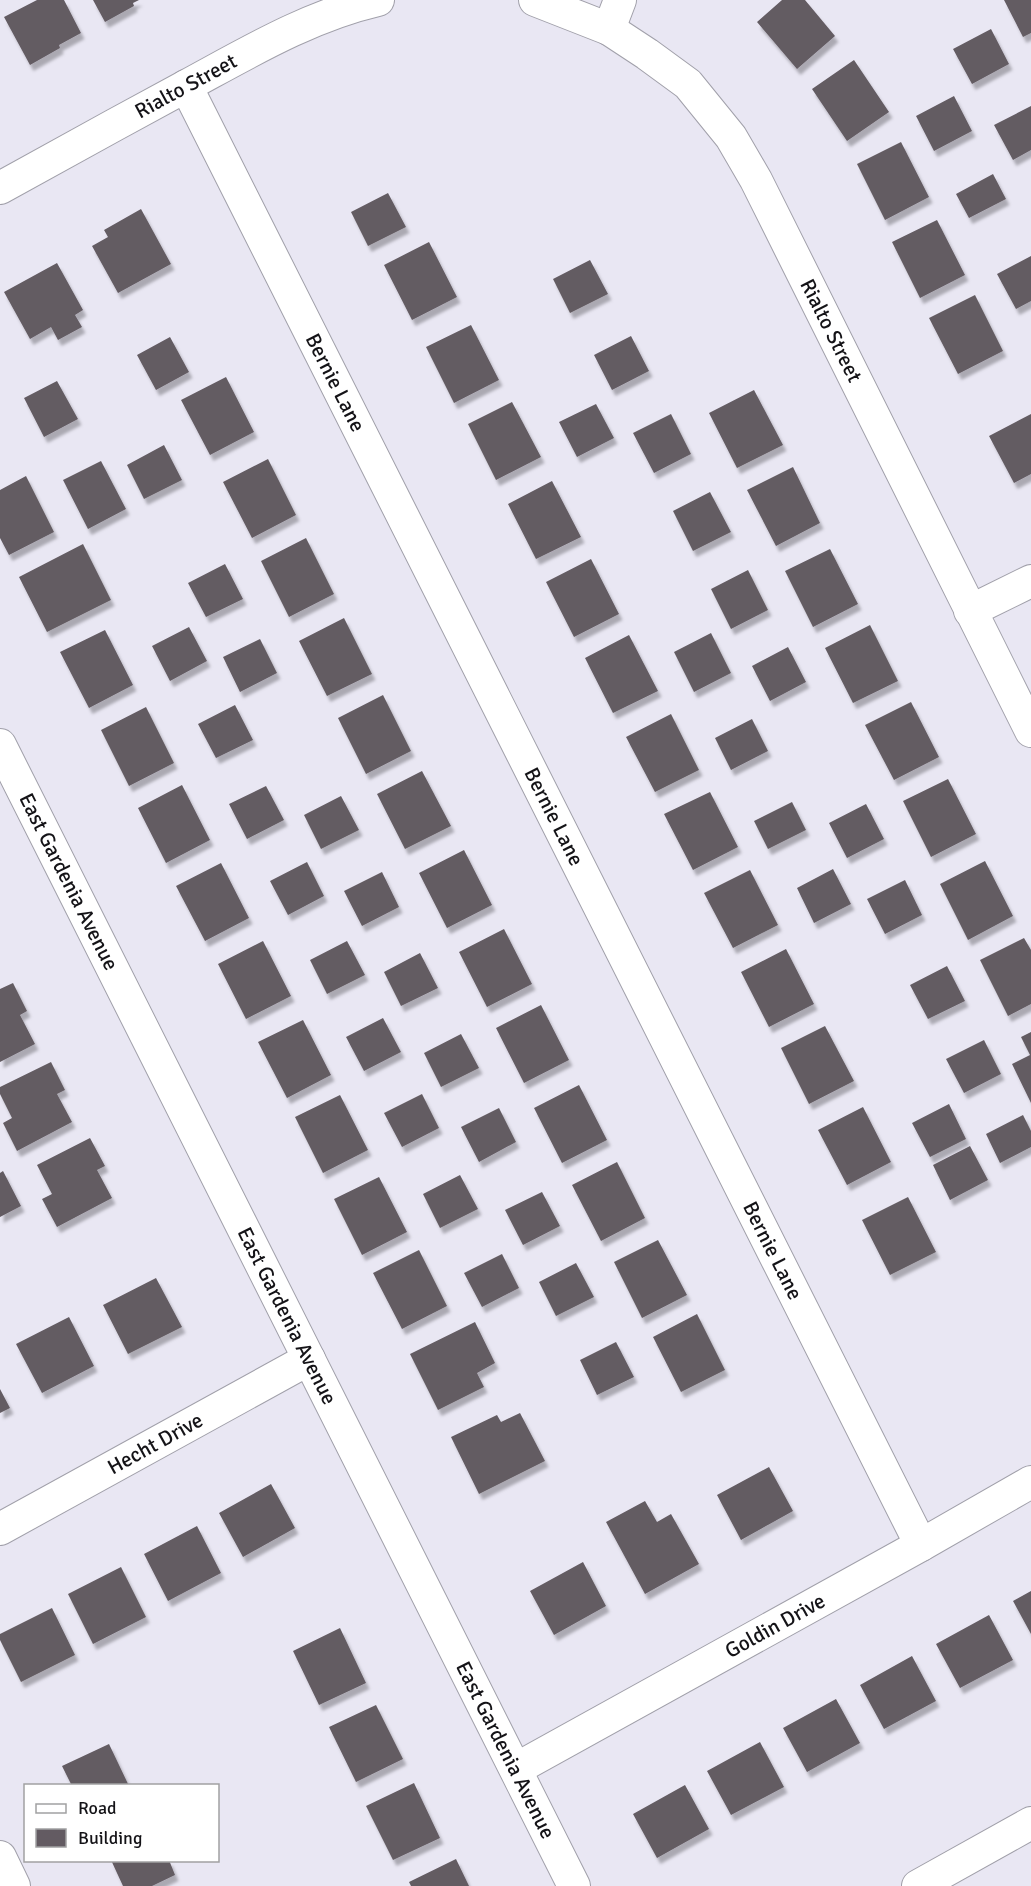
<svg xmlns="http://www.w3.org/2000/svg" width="1031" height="1886" viewBox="0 0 1031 1886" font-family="Signika,sans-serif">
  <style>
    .building { fill: #635b62; filter: url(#shadow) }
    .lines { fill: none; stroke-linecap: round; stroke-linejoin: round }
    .street-casing { stroke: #a1a0aa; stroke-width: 34 }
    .street { stroke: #fff; stroke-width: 32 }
    .labels { text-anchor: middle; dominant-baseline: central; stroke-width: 6; stroke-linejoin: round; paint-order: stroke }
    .street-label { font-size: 21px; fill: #141317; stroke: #fff }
  </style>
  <defs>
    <filter id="shadow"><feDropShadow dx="3.5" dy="6" stdDeviation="1.5" flood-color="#0004"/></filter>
  </defs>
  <rect width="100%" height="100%" fill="#e9e7f3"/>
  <!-- building -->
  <path class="building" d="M37,0H64L81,33L59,45L60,48L30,65L4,17Z
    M93,0H139L133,3L134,6L105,22Z
    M782,0H805L835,36L797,69L757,22Z
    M1004,0H1031V33L1023,37Z
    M991,29L1009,64L972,84L953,49Z
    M854,60L889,112L847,141L812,89Z
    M954,96L972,131L934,151L916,116Z
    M1031,106V150L1013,160L994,125Z
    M901,142L929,197L885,220L857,164Z
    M993,174L1006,199L969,218L956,194Z
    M388,193L406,227L368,246L351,212Z
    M141,209L171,264L118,293L92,246L108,237L104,230Z
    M937,220L965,275L920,298L892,242Z
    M429,242L457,297L412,320L384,265Z
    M1031,256V301L1016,309L997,274Z
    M590,260L608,294L570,313L553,279Z
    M57,263L83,310L75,315L82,327L58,340L51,327L30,339L4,292Z
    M975,295L1003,351L958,374L929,318Z
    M471,325L499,380L454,403L426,347Z
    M631,336L649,371L612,390L594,355Z
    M170,337L189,372L156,390L137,355Z
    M226,377L254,432L210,455L181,400Z
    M57,381L78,419L44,437L24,398Z
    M754,390L783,445L737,468L709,413Z
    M512,402L541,457L496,480L468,424Z
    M596,404L614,438L577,457L559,422Z
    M671,414L691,454L654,473L633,433Z
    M1031,414V474L1014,483L989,436Z
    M164,445L182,480L144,499L127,465Z
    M268,459L296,515L252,538L223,482Z
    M101,461L126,509L88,529L63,480Z
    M793,467L820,523L776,546L747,490Z
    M26,476L54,532L9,555L0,538V490Z
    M552,481L581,537L536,559L508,504Z
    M710,492L731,532L693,551L673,511Z
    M306,538L334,594L289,617L261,561Z
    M83,544L111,600L47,632L19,577Z
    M830,549L858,604L813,627L785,571Z
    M591,559L619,614L574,637L546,582Z
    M225,564L243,599L206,617L188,583Z
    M748,570L768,610L731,629L711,589Z
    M344,618L372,674L327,696L299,641Z
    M870,625L898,681L853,703L825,648Z
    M189,627L207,661L170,681L152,646Z
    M105,630L133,685L89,708L60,652Z
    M711,633L731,673L694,692L674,652Z
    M629,635L658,691L613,713L585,658Z
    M260,639L277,673L240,692L223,657Z
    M788,647L806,682L770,701L752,666Z
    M383,695L411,751L366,774L338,718Z
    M911,702L939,757L894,780L865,725Z
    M235,705L253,740L216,758L198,724Z
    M146,707L174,763L129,786L101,730Z
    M671,714L699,770L655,792L626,737Z
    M752,719L768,751L731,770L715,738Z
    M422,771L451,826L405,849L377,794Z
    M948,779L976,834L931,857L903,801Z
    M182,785L210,840L166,863L138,808Z
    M266,786L284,820L247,839L229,804Z
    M710,792L738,847L693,870L664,814Z
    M341,796L359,830L321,849L304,815Z
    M792,802L806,830L768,849L754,821Z
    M866,804L884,839L847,858L829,823Z
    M464,850L492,905L447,928L419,873Z
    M985,861L1013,916L968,940L940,884Z
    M307,862L324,896L288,915L270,881Z
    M221,863L249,918L205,941L176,886Z
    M833,869L851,904L814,923L797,888Z
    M750,870L778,925L733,948L704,893Z
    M382,872L399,907L362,926L344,891Z
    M905,880L922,915L885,934L867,899Z
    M504,929L532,984L487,1007L459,952Z
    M1024,938L1031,950V1004L1008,1016L980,960Z
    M263,941L291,996L246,1019L218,964Z
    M347,941L365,975L327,994L310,960Z
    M786,949L814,1004L769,1027L741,972Z
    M420,953L438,988L401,1006L384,972Z
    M947,966L965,1001L928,1019L910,985Z
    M13,983L27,1011L20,1015L35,1044L0,1062V989Z
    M541,1005L569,1060L524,1083L496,1028Z
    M383,1018L401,1052L364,1071L346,1037Z
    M303,1020L331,1075L287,1098L258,1042Z
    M825,1026L854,1081L809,1104L781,1048Z
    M1031,1032V1103L1012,1064L1030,1055L1021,1037Z
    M461,1034L479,1068L441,1087L424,1053Z
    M984,1040L1001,1074L964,1093L946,1059Z
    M51,1062L65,1090L57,1094L72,1122L17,1151L3,1123L12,1118L0,1094V1087Z
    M579,1085L607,1140L562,1163L534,1108Z
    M422,1094L439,1128L402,1147L384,1113Z
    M340,1095L368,1150L323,1173L295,1117Z
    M949,1104L966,1139L930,1157L912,1123Z
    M863,1107L891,1162L847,1185L818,1130Z
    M499,1108L516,1142L479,1162L461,1127Z
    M1023,1115L1031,1131V1147L1000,1163L986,1134Z
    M90,1138L105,1166L97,1170L112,1198L57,1227L42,1199L52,1194L37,1165Z
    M970,1146L988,1180L950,1200L933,1165Z
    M617,1162L645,1218L601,1241L572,1185Z
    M3,1171L21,1206L0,1217V1173Z
    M460,1175L478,1209L440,1228L423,1194Z
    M379,1177L407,1232L362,1255L334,1199Z
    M542,1192L560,1226L523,1245L505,1210Z
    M908,1197L936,1252L890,1275L862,1220Z
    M658,1240L687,1295L642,1318L614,1262Z
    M419,1250L447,1306L402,1329L373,1273Z
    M502,1254L519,1288L482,1307L464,1273Z
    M576,1263L594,1297L556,1316L539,1282Z
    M156,1278L182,1327L128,1354L103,1305Z
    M697,1314L725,1370L681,1392L653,1337Z
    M69,1317L94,1366L42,1393L16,1344Z
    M475,1322L495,1363L477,1373L484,1387L438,1410L410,1354Z
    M616,1342L634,1377L597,1395L580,1360Z
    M0,1389L10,1408L0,1413Z
    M520,1413L545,1461L479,1494L451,1437L497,1415L501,1422Z
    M769,1467L793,1511L741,1540L717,1495Z
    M271,1484L295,1528L243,1557L219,1513Z
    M645,1501L657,1522L671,1514L699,1564L645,1594L606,1522Z
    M197,1526L221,1573L168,1601L144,1554Z
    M583,1562L606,1606L554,1635L530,1591Z
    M121,1567L146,1617L93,1644L68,1594Z
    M1031,1591V1634L1013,1601Z
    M52,1608L75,1655L21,1682L0,1640V1634Z
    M989,1615L1013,1660L960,1688L936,1644Z
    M340,1628L366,1683L319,1705L293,1651Z
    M912,1656L936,1701L884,1729L860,1685Z
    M836,1699L860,1743L807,1772L783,1728Z
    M376,1705L403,1759L356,1782L329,1727Z
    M760,1742L784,1787L731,1815L707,1771Z
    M109,1744L129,1786H72L62,1766Z
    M414,1783L440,1838L393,1860L366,1806Z
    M685,1785L709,1829L657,1858L633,1814Z
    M456,1859L469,1886H411L409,1882Z
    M111,1860H169L175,1875L152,1886H123Z"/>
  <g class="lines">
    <!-- street casing -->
    <g class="street-casing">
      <g id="street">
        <path id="s1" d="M535,0L609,29L647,54L688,84L731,137L756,180L1031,731"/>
        <path d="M609,29L620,0"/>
        <path id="s2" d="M186,86L921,1545"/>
        <path id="s3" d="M0,188C63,153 125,119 188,85C249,52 309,16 378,0"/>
        <path d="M970,611L1031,581"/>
        <path id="s4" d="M0,745L574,1886"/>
        <path id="s5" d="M0,1529L309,1359"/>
        <path id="s6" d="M516,1769L921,1545L1031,1482"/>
        <path d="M0,1857L14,1886"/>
        <path d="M918,1886L1031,1823"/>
      </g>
    </g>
    <!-- street -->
    <use href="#street" class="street"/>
  </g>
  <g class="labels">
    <!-- street labels -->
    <g class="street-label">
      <text stroke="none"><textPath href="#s3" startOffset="212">Rialto Street</textPath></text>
      <text stroke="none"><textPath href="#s1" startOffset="462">Rialto Street</textPath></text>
      <text stroke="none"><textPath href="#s2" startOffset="332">Bernie Lane</textPath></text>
      <text stroke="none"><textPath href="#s2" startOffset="818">Bernie Lane</textPath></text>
      <text stroke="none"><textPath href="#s4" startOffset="153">East Gardenia Avenue</textPath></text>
      <text stroke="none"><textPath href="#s2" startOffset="1304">Bernie Lane</textPath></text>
      <text stroke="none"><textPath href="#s4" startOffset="639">East Gardenia Avenue</textPath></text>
      <text stroke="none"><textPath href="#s5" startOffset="177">Hecht Drive</textPath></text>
      <text stroke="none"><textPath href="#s6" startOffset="296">Goldin Drive</textPath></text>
      <text stroke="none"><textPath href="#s4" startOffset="1125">East Gardenia Avenue</textPath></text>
    </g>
  </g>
  <!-- legend -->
  <rect x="24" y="1784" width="195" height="78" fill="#ffffff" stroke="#a1a1a2" stroke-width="1.5"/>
  <rect x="36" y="1804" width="30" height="9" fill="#ffffff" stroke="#a1a1a2" stroke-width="1.5"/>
  <text x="78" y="1814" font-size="18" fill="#141317">Road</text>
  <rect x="36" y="1829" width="30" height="18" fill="#635b62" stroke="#a1a1a2" stroke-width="1.5"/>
  <text x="78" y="1844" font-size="18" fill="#141317">Building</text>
</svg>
